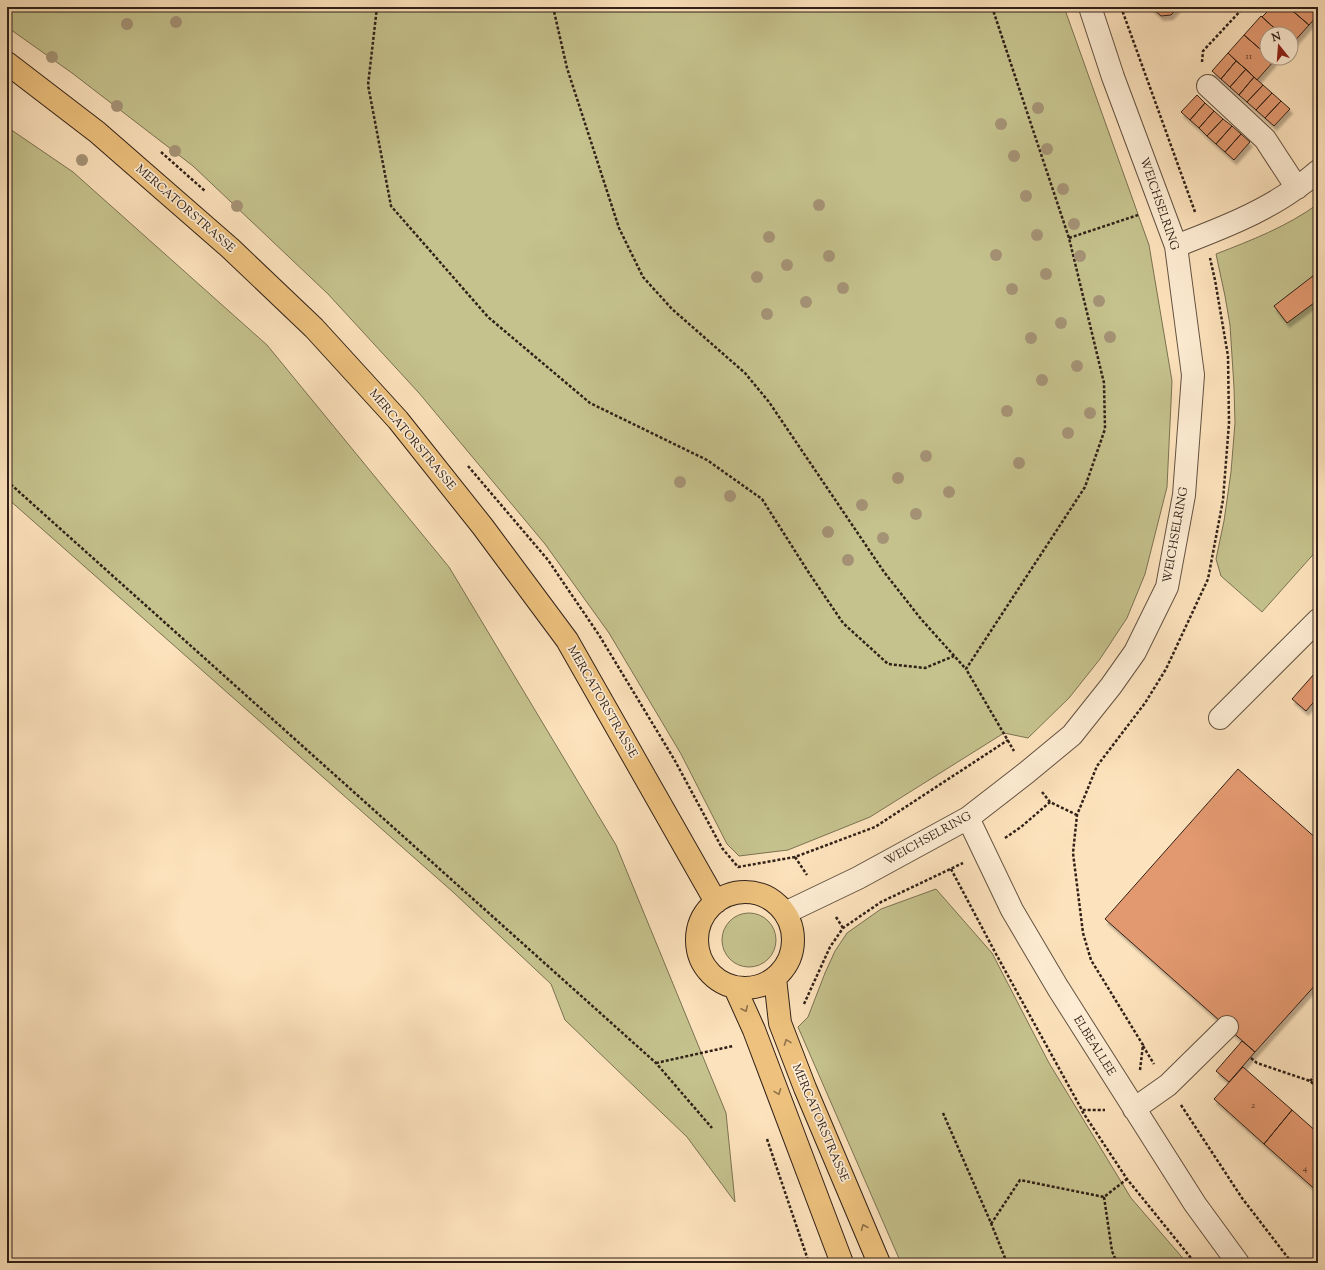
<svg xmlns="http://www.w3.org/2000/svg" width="1325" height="1270" viewBox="0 0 1325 1270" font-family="'Sorts Mill Goudy',serif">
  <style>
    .green { fill: #c5c28d; stroke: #7b7252 }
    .building { fill: #e39970; stroke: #312118; filter: url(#shadow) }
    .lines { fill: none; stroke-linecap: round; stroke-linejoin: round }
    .minor-casing { stroke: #645241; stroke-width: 24 }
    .major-casing { stroke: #312118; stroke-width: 24 }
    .path { stroke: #312118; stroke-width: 2.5; stroke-dasharray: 3 2; stroke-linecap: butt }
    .minor { stroke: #feedd4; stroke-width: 22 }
    .major { stroke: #eec27e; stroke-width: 22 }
    .tree { fill: #a59376 }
    .oneway { stroke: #90724b }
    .labels { text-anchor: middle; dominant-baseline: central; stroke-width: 3.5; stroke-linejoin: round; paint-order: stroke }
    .number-label { font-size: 10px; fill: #5e3f2e }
    .street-label { font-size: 12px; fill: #312118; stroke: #feedd4 }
  </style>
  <defs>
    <filter id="shadow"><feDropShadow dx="2.5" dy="4.5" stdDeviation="1" flood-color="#0004"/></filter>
  </defs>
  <rect width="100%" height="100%" fill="#fde3bd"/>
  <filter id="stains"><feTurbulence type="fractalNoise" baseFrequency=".005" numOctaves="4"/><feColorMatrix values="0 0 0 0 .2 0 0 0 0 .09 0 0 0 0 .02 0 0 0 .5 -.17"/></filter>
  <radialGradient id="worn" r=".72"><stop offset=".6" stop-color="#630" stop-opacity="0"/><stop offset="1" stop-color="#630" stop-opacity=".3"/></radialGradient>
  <!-- green -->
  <path class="green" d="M7,7H1064L1149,245L1172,381L1167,487L1145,574L1127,618L1100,659L1069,698L1028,738L1004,733L870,817L788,850L739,856L727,844L681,754L609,633L545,544L419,393L328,294L193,166L72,73L7,27Z
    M7,127L73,172L267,345L449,567L616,845L726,1113L735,1202L687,1137L565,1020L551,984L453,892L7,498Z
    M1318,204V549L1262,612L1221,576L1216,559L1224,521L1231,472L1235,423L1234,387L1230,325L1225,296L1216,254C1252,240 1286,227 1318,204Z
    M936,889L992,953L1049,1063L1131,1198L1187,1263H901L798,1027L808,1017L825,973L835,951L847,933L881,909Z
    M722 940a27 27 0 1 1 54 0a27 27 0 1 1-54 0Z"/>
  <!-- building -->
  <path class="building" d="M1151,7H1178L1171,15L1161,16Z
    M1272,7H1288L1309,25L1292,44L1291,34H1281L1262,17Z
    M1288,7H1318V15L1309,25Z
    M1261,16L1281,34H1267V55L1244,35Z
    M1244,35L1267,55V58H1271L1274,61L1257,80L1228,53Z
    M1228,53L1236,61L1221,79L1212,71Z
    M1236,61L1246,69L1230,87L1221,79Z
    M1246,69L1254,77L1239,95L1230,87Z
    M1254,77L1263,85L1247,102L1239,95Z
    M1263,85L1272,93L1256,110L1247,102Z
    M1272,93L1281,101L1265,118L1256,110Z
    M1197,95L1205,103L1190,120L1181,112Z
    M1281,101L1290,109L1274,126L1265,118Z
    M1205,103L1214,111L1199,128L1190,120Z
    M1214,111L1223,119L1207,136L1199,128Z
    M1223,119L1232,126L1216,144L1207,136Z
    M1232,126L1241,134L1225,152L1216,144Z
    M1241,134L1250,142L1234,160L1225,152Z
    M1318,272V300L1287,323L1274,306Z
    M1314,674L1318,678V697L1306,711L1292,699Z
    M1238,769L1318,840V982L1255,1052L1105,919Z
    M1242,1041L1255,1052L1229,1082L1216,1071Z
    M1243,1067L1292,1110L1264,1144L1214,1099Z
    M1292,1110L1318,1133V1192L1264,1144Z"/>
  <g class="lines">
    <!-- minor casing -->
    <g class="minor-casing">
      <path id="minor" d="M1208,86L1265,139L1297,188
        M1176,246C1217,230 1260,214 1296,188C1304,183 1311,177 1318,171
        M1220,718L1318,620
        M968,818L1012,910L1058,988L1195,1204L1238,1263
        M785,913L858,878L968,818L1026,773L1072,735L1111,686L1135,652L1167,587L1184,495L1193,375L1176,246L1113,77L1090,7
        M1134,1109L1168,1085L1227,1027"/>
    </g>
    <!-- major casing -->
    <g class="major-casing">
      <path id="major" d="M7,63L97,132L230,248L314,328L398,420L483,527L567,640L716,902
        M697 940a48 48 0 1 1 96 0a48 48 0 1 1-96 0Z
        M775,978L780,1023L805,1088L879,1263
        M735,988L754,1030L842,1263"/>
    </g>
    <!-- path -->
    <path class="path" d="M377,7L368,85L391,206L488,317L590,403L707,460L762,499L809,573L843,623L888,664L925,668L954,656
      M553,7L567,68L619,228L643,277L672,309L745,373L769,402L884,572L921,619L966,669
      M992,7L1069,238L1104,383L1105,429L1085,487L966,669L1014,751
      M1121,7L1195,212
      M1202,62L1203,51L1244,7
      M161,152L205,191
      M1069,238L1138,215
      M468,466L548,560L599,635L674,759L722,848L738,867L795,857L875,827L1008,740
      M7,481L656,1063L712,1128
      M1042,792L1050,802L1077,815
      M1005,838L1021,827L1050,802
      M795,857L807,875
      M951,869L996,954L1082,1110H1105
      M836,917L843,928
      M804,1004L830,947L843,928L881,902L963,863
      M1143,1046L1154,1064
      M1251,1058L1257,1063L1310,1081L1318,1088
      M656,1063L733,1046
      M1140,1070L1143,1045L1091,960L1083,933L1073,853L1077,815L1097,766L1145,703L1166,669L1208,579L1223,500L1229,423L1228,356L1215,280L1210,258
      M1310,1081L1318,1072
      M1181,1105L1242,1198L1292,1263
      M1082,1111L1127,1179L1195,1263
      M943,1113L991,1223L1007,1263
      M767,1139L809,1263
      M1104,1197L1112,1251L1117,1263
      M991,1224L1020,1180L1104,1197L1127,1179"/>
    <!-- minor -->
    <use href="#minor" class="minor"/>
    <!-- major -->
    <use href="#major" class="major"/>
  </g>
  <!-- trees -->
  <g class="tree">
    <circle cx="176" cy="22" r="6"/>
    <circle cx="127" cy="24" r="6"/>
    <circle cx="52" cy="57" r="6"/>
    <circle cx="117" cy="106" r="6"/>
    <circle cx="1038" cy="108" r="6"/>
    <circle cx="1001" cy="124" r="6"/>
    <circle cx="1047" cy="149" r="6"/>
    <circle cx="175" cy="151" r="6"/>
    <circle cx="1014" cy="156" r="6"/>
    <circle cx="82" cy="160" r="6"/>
    <circle cx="1063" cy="189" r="6"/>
    <circle cx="1026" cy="196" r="6"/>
    <circle cx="819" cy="205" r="6"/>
    <circle cx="237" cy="206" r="6"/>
    <circle cx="1074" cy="224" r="6"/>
    <circle cx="1037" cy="235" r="6"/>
    <circle cx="769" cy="237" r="6"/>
    <circle cx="996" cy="255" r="6"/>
    <circle cx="829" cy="256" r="6"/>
    <circle cx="1080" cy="256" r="6"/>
    <circle cx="787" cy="265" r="6"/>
    <circle cx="1046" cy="274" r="6"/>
    <circle cx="757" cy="277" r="6"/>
    <circle cx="843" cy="288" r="6"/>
    <circle cx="1012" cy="289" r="6"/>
    <circle cx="1099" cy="301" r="6"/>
    <circle cx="806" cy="302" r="6"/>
    <circle cx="767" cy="314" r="6"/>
    <circle cx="1061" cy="323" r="6"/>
    <circle cx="1110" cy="337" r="6"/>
    <circle cx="1031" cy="338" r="6"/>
    <circle cx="1077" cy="366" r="6"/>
    <circle cx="1042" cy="380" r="6"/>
    <circle cx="1007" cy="411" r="6"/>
    <circle cx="1090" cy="413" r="6"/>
    <circle cx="1068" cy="433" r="6"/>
    <circle cx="926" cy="456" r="6"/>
    <circle cx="1019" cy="463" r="6"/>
    <circle cx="898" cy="478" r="6"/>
    <circle cx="680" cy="482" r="6"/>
    <circle cx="949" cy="492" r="6"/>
    <circle cx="730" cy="496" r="6"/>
    <circle cx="862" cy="505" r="6"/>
    <circle cx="916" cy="514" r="6"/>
    <circle cx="828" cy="532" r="6"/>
    <circle cx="883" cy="538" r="6"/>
    <circle cx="848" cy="560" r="6"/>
  </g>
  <!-- one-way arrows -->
  <defs><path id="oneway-chevron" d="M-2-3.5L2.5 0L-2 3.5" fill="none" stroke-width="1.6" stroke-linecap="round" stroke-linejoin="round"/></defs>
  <g class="oneway">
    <use href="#oneway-chevron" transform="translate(745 1009) rotate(65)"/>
    <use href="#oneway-chevron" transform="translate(787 1042) rotate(-111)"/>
    <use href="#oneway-chevron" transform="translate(778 1092) rotate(69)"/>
    <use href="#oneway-chevron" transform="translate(864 1227) rotate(-113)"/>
  </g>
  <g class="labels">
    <!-- number labels -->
    <g class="number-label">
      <text x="1249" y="56">11</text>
      <text x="1253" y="1105">2</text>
      <text x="1305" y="1168">4</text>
    </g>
    <!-- street labels -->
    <g class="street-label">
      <text transform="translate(1159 204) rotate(71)">WEICHSELRING</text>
      <text transform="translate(185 209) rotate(41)">MERCATORSTRASSE</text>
      <text transform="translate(412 440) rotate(50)">MERCATORSTRASSE</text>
      <text transform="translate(1176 535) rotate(-80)">WEICHSELRING</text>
      <text transform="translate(602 702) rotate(60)">MERCATORSTRASSE</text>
      <text transform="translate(928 839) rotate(-29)">WEICHSELRING</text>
      <text transform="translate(1094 1046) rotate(58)">ELBEALLEE</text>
      <text transform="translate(820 1123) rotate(67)">MERCATORSTRASSE</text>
    </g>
  </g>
  <!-- margin -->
  <rect width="1325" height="1270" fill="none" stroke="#fde3bd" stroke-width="24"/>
  <rect x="8" y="8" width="1309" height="1254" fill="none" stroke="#312118" stroke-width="2"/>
  <rect x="12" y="12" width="1301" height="1246" fill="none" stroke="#312118"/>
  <!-- north arrow -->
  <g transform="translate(1279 46) rotate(343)"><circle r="19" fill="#feedd4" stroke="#ac9b89"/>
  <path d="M0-3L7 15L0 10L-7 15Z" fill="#8f2418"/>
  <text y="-6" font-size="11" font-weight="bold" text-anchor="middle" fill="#312118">N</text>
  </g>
  <rect width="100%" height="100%" filter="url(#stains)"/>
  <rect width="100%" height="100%" fill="url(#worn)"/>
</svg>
